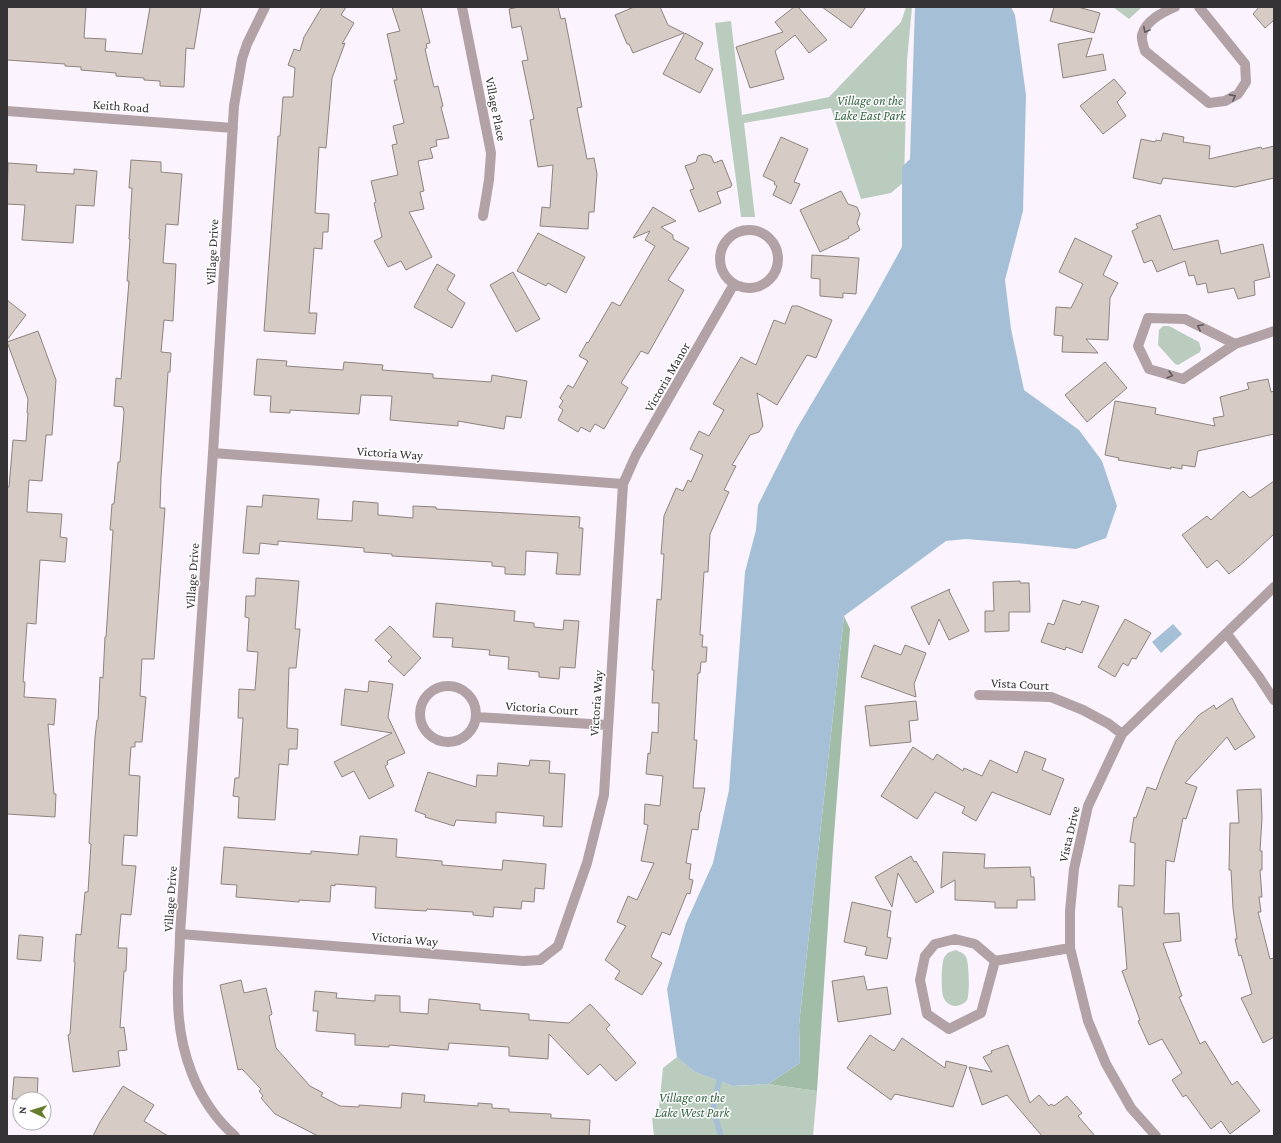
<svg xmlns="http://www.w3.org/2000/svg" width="1281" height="1143" viewBox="0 0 1281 1143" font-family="'Crimson Pro',serif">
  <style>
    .green { fill: #b9ccbd }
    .forest { fill: #a1bda7 }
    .water { fill: #a4bfd6 }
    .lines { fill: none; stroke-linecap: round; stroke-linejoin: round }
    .stream { stroke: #a4bfd6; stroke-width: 5.5 }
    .building { fill: #d7ccc5; stroke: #8e837d }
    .minor { stroke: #b2a2a5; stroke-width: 10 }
    .oneway { stroke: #61595d }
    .labels { text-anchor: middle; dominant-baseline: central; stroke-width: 3; stroke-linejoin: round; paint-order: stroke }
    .park-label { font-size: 13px; font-style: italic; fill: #356342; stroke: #fff }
    .street-label { font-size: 13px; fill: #353236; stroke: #fff }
  </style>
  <rect width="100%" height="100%" fill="#fbf4ff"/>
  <!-- green -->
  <path class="green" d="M906,7H912L907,61L904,182L891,193L861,199L831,108L744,123L755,217H741L715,23L731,21L742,115L829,97L901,22Z
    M1113,7H1142L1129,19Z
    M1163,326H1169L1199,342L1201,349L1200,352L1178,365L1175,364L1158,345L1159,330Z
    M956,950C960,952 964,953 966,957C969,962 970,994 967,1000C964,1004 959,1006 954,1006C949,1005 944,1001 943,996C941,989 941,961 945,956C948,952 952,951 956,950Z
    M677,1057L695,1072L733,1086L768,1084L817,1091L813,1136H654L652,1118L658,1117L663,1068Z"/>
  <!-- forest -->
  <path class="forest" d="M844,616L850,629L833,848L817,1091L768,1084L800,1063L799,1025Z"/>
  <!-- water -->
  <path class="water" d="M915,7H1011L1015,15L1026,95L1023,211L1005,280L1011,329L1024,390L1079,430L1102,461L1117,506L1106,538L1076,549L1015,543L966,539L946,541L844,616L799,1025L800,1063L768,1084L733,1086L695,1072L677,1057L667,989L686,923L713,863L729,790L745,572L756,530L758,505L796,430L874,298L902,247V167L910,159Z
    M1173,624L1182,634L1161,653L1152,642Z"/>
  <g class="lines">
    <!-- stream -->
    <path class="stream" d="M719,1081L713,1109L721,1136"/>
  </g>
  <!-- building -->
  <path class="building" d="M7,7H86L84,38L106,39L105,51L142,54L150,7H201L194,49L186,48L184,87L160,86V81L144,80V78L116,76V73L81,70V67L65,66V64L7,60Z
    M322,7H346L341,15L354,23L342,44L345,43L332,78L326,148L319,147L315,213L329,214L328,232H323L322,249L314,248L309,313H317L315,334L264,331L278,136H280L283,97H293L295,68L288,65L294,49L300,51L304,37Z
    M392,7H421L430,43L426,44L427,48L425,49L434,87L438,86L443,106L441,107L449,138L436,140L437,146L430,148L433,158L418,161L424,191L420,192L424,209L409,212L432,257L406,270L401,261L388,267L374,241L382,237L374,203L376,202L371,181L398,175L392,145L397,144L393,126L404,123L394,80H397L387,34L400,31Z
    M519,7H558L561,19L565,18L582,107L577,108L587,159L594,158L597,174L594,212H589L588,229L540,226L542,207L550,208L553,165L538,167L530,120L534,119L522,61L528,60L521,26L512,28L509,9Z
    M634,7H660L668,25L684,33L633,53L629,44H627L615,15Z
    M794,7H798L827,40L809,53L795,35L775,51L784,79L750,88L736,47L783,32L775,22Z
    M822,7H866L851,28Z
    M1054,7H1078L1100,13L1094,33L1050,21Z
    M1259,7H1274V20L1265,28L1253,14Z
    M685,33L703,43L695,59L713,69L700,93L663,74Z
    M1092,38L1086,57L1103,54L1106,70L1063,78L1058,44Z
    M1114,79L1126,93L1117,102L1126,116L1103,134L1080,106Z
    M1163,133L1184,137L1183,142L1210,146L1209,159L1261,147L1262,149L1274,146V178L1235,187L1163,178L1161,184L1133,178L1141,139L1155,142L1156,140L1161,141Z
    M781,137L808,149L794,182L800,184L791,204L773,195L777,186L774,184L775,182L763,176Z
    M704,154L711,156L714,163L722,160L732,185L731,186V187L717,192L721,203L699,212L690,190L694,189L685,166L696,162L698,156Z
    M131,160L161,162V172L182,174L178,225L166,224L163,263L176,264L173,321L164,320L161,352L171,353L170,372H168L161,478L160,508H165L154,659H142L140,696L146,697L142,742H135V747H131L129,775L140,776L137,836L124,835L122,865L136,866L131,915L121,914L118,948H127L126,971H124L120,1028L124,1027L127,1050L118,1051L120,1066L73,1072L68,1035L70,1034L75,962H74L76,934L81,935L85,892H88L91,844L89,843L95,737L97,720H98L100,677L103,678L105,637H106L113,530H110L112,504H114L118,462H120L124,412L123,407L114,406L116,378L121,379L129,281H127L130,239H129L132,188H129Z
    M8,163L37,165L36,172L74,174V169L97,171L94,206L76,205L73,243L22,240L25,205L7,204Z
    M841,191L848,204L857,207L860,214L857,223L860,230L848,237L849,238L820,252L800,210Z
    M653,207L676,221L661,227L673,235V239L689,248L668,280L684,290L648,354L641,351L621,383L628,388L604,429L595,424L590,432L581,427L578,432L558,420L563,410L559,407L563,401L560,398L568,385L573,388L588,361L579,356L587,342L588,343L612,302L620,306L655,246L645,240L650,231L633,238Z
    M1160,215L1173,250L1218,240L1221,254L1263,244L1270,277L1254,281L1255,295L1238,299L1234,288L1208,293L1206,283L1197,285L1194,275L1189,276L1185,261L1157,272L1152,260L1144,263L1132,231L1138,228L1136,224Z
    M538,233L585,257L566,293L548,283L546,286L517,271Z
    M1075,238L1112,256L1103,275L1118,283L1110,298L1108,340L1086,339L1098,353L1062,352L1063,336L1054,335L1056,307L1071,308L1083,284L1059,272Z
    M812,255L859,258L856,294L843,293V298L820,296V279L811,278Z
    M437,264L455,275L447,290L465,303L452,328L414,307Z
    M513,272L540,319L516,332L490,285Z
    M7,300L26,315L7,340Z
    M792,306H798L832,320L816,358L807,355L777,405L757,393L763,426L759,432L750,435L732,465L736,466L724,490L729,492L710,534L708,572H704L700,635H703L702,647H707L706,662H701L700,673H698L694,740H697L693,788H705L701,811L700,812L698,830L692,829L686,863L691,864L689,879L693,880L690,894L687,893L670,935L662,932L651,957L662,963L642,995L615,979L620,971L605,960L626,926L617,922L628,896L637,900L654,863L641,861L648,825L644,824L645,804L660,806L663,776L646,774L648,753L650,754L652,732L658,733L659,703H652L654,670H652L657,599L661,600L664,554H661L664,516L676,488L683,491L688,480L691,482L703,455L690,449L699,431L709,436L724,410L713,404L741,357L756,365L774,320L785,324Z
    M38,331L56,380L52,435H46L42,481L29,480L27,512L62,514L60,537L67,538L65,562L40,560L36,624L27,623L23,682H25L24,697L56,699L54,725L48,724L54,794H56L55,817L7,814V487H9L13,440L26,441L28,413H27L28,399L7,342Z
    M257,359L287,361L286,366L343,370L344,362L383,365L382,370L433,374V378L491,382L492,375L527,381L521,418L506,416L504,429L458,421V426L390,420L392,396L361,395L359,414L290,410V413L270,412L271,396L254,395Z
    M1105,362L1127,388L1087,422L1065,395Z
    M1268,379L1271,392L1274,391V434L1198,451L1195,467L1182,465V469L1171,467V469L1118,460L1119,458L1105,455L1115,401L1156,408L1155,414L1215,426L1213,418L1224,416L1220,397L1249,389L1247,383Z
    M1274,481V534L1244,562L1229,574L1217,560L1207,568L1182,535L1207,516L1211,520L1243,491L1250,498Z
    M263,495L319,499L317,519L352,521L353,501L378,503V515L413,518V506L436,507V509L580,517L579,528H583L580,575L556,574L558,553L526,551L525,575L505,574V567L492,566V562L392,556V554L364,552V548L340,546L278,541V545L260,543L259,554L243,553L247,506L262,507Z
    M256,578L299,581L295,629H300L296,668H289L287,728L298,729L297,749H289L288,765L279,764L275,820L238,818L239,797L233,796L235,778H239L243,718H238L239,689L255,690L258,652L247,651L249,618L245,617L246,596H255Z
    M1020,581V583H1029L1030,612H1009V631L985,632V611H994L993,582Z
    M950,589L949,591L969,631L949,640L939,619L929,645L911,607Z
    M1063,600L1080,605L1082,601L1099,606L1082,653L1066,647L1065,650L1041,642L1048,623L1054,625Z
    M436,603L515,611L514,621L534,623V627L563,630L564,620L579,621L575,668L560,667L559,679L539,677V672L508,669L509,657L489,655L490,650L452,647L453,638L433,637Z
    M1125,619L1151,633L1136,659L1132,658L1128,666L1123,663L1115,677L1098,667Z
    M390,626L421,658L404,676L388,661L392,657L375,640Z
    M874,645L901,655L905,645L926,653L914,684L916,697L861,677Z
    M369,681L393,684L388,717L405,753L387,761L388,764L385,766L394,786L369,799L354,771L342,777L334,762L392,733L341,725L345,689L368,692Z
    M1232,698L1238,711L1255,737L1235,750L1227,737L1185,783L1197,787L1186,819L1183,818L1174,862L1166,860L1164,914L1179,913L1181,941L1163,943L1182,996L1179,997L1200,1044L1205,1041L1232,1085L1237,1081L1260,1111L1230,1134L1221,1121L1211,1129L1186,1095L1183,1097L1172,1080L1182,1073L1162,1039L1149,1045L1138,1021L1140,1020L1122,971L1127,969L1122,907H1118L1119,885L1134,886L1135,843L1130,842L1134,817L1136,818L1147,787L1156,790L1163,771L1176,741L1199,715L1214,705L1216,709Z
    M916,701L918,720L909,721L911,742L870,746L865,706Z
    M913,747L933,760L937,754L963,771L964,768L982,776L990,760L1017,773L1025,751L1046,759L1042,770L1064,779L1050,815L992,792L976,821L962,813L965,807L935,792L917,819L881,796Z
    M530,760L550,761L549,773L565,774L562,827L543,826L544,816L496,812V823L456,820L454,826L425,817L426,815L415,811L428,772L476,787L477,775L497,776L498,763L529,766Z
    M1261,789L1262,818L1260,851H1262V870H1260L1262,897H1259L1261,912H1258L1270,959L1274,958V1037L1263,1043L1241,998L1252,994L1241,955L1239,956L1235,939H1237L1233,908L1231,870H1229L1230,823H1239L1237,790Z
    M360,836L397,839L396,857L442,861V865L502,870L503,860L546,864L544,889L535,888L534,902L522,901L521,909L494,907L493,917L473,915V912L427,909L426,911L375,908L376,887L335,884V886L331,885L330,902L299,900V902L236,897L237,885L221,884L224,847L311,854V851L358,855Z
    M943,852L985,854L984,868L1030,867L1031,877H1034L1035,900H1017V908H995V902L955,900V880L941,888Z
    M911,856L914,862L916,861L934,892L916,903L898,873L892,907L875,877Z
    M852,902L891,911L887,937L891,938L887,959L865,955L867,947L844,942Z
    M19,935L43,937L41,961L17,959Z
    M864,976L867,990L887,987L891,1014L838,1022L832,981Z
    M241,980L244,993L266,988L272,1014L269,1016L276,1048L310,1086L323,1093L321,1096L340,1106L359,1107V1105L401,1108L402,1093L425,1095L424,1102L478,1106V1103L492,1104V1108L509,1109V1112L551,1114V1118L590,1120L589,1136H318L275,1114L261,1098L263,1096L259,1091L261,1089L242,1069L238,1070L220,985Z
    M315,991L337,993L336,998L375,1001V995L400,996V1012L428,1014L429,999L480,1004V1010L529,1014V1020L569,1023L590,1004L610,1025L606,1029L636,1063L616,1081L600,1064L588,1075L549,1034L548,1059L509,1056V1047L449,1043L448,1050L389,1045V1047L355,1045V1034L316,1031L318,1011H313Z
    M870,1035L894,1051L902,1038L945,1068L946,1061L967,1066L953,1107L895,1094L891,1100L847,1068Z
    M1008,1045L1030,1103L1039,1095L1049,1106L1051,1104L1054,1106L1067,1096L1082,1113L1078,1116L1095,1136H1042L1007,1095L982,1105L969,1067L992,1072L983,1057L992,1053L991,1051Z
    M14,1077L38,1078L37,1099H12Z
    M123,1086L154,1105L144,1121L168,1136H93L100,1122Z"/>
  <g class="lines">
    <!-- minor -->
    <path class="minor" d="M462,7L491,153L489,180L483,216
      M1175,7C1163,12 1146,20 1142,35C1141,40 1144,47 1145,51L1209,103L1225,101L1238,94L1246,82L1245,64L1199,7
      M7,111L233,128
      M720 259a29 29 0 1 1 58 0a29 29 0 1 1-58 0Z
      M1235,344L1185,319L1148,318L1138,346L1149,369L1183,379L1235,344L1274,331
      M213,453L623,484
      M1227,634L1259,677L1274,700
      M420 714a28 28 0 1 1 56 0a28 28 0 1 1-56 0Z
      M979,695L1051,697L1083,710L1109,724L1122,734
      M476,717L607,725
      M180,934L523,961L540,960L558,946L587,863L604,795L623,484L636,455L734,284
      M955,939L975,944L995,961L981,1013L949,1029L927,1014L920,980L925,956L935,944Z
      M995,961L1070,948
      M235,1136C196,1102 178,1049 178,998C177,977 180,955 180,934L213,453L234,106L242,59L247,44L265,7
      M1156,1136L1131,1108L1106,1064L1088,1021L1070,948V911L1074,869L1088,806L1122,734L1274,587"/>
  </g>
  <!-- one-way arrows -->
  <defs><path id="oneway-chevron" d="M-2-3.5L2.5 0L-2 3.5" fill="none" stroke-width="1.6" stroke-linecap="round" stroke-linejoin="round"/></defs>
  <g class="oneway">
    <use href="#oneway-chevron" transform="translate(1146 30) rotate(118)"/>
    <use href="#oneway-chevron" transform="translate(1233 97) rotate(-28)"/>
    <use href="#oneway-chevron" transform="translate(1200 327) rotate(-154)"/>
    <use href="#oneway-chevron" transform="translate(1170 375) rotate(16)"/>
  </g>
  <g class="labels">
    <!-- park labels -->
    <g class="park-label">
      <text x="870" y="100">Village on the<tspan x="870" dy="15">Lake East Park</tspan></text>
      <text x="692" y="1097">Village on the<tspan x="692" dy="15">Lake West Park</tspan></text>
    </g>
    <!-- street labels -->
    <g class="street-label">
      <text transform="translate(121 106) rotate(4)">Keith Road</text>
      <text transform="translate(496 109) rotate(79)">Village Place</text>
      <text transform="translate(212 252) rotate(-87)">Village Drive</text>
      <text transform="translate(667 377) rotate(-60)">Victoria Manor</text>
      <text transform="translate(390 453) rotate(4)">Victoria Way</text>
      <text transform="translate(192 576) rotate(-86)">Village Drive</text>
      <text transform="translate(1020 684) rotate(3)">Vista Court</text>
      <text transform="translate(596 703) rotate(-86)">Victoria Way</text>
      <text transform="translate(542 708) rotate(4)">Victoria Court</text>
      <text transform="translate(1069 834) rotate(-77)">Vista Drive</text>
      <text transform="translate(170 899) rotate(-86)">Village Drive</text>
      <text transform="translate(405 939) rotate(5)">Victoria Way</text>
    </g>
  </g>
  <!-- border -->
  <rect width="1281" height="1143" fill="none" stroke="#353236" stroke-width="16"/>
  <!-- north arrow -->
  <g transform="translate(32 1111) rotate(274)"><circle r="19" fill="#ffffff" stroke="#aeadaf"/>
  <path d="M0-3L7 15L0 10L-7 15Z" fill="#667b2b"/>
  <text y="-6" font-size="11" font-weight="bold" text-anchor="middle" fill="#353236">N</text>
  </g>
</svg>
